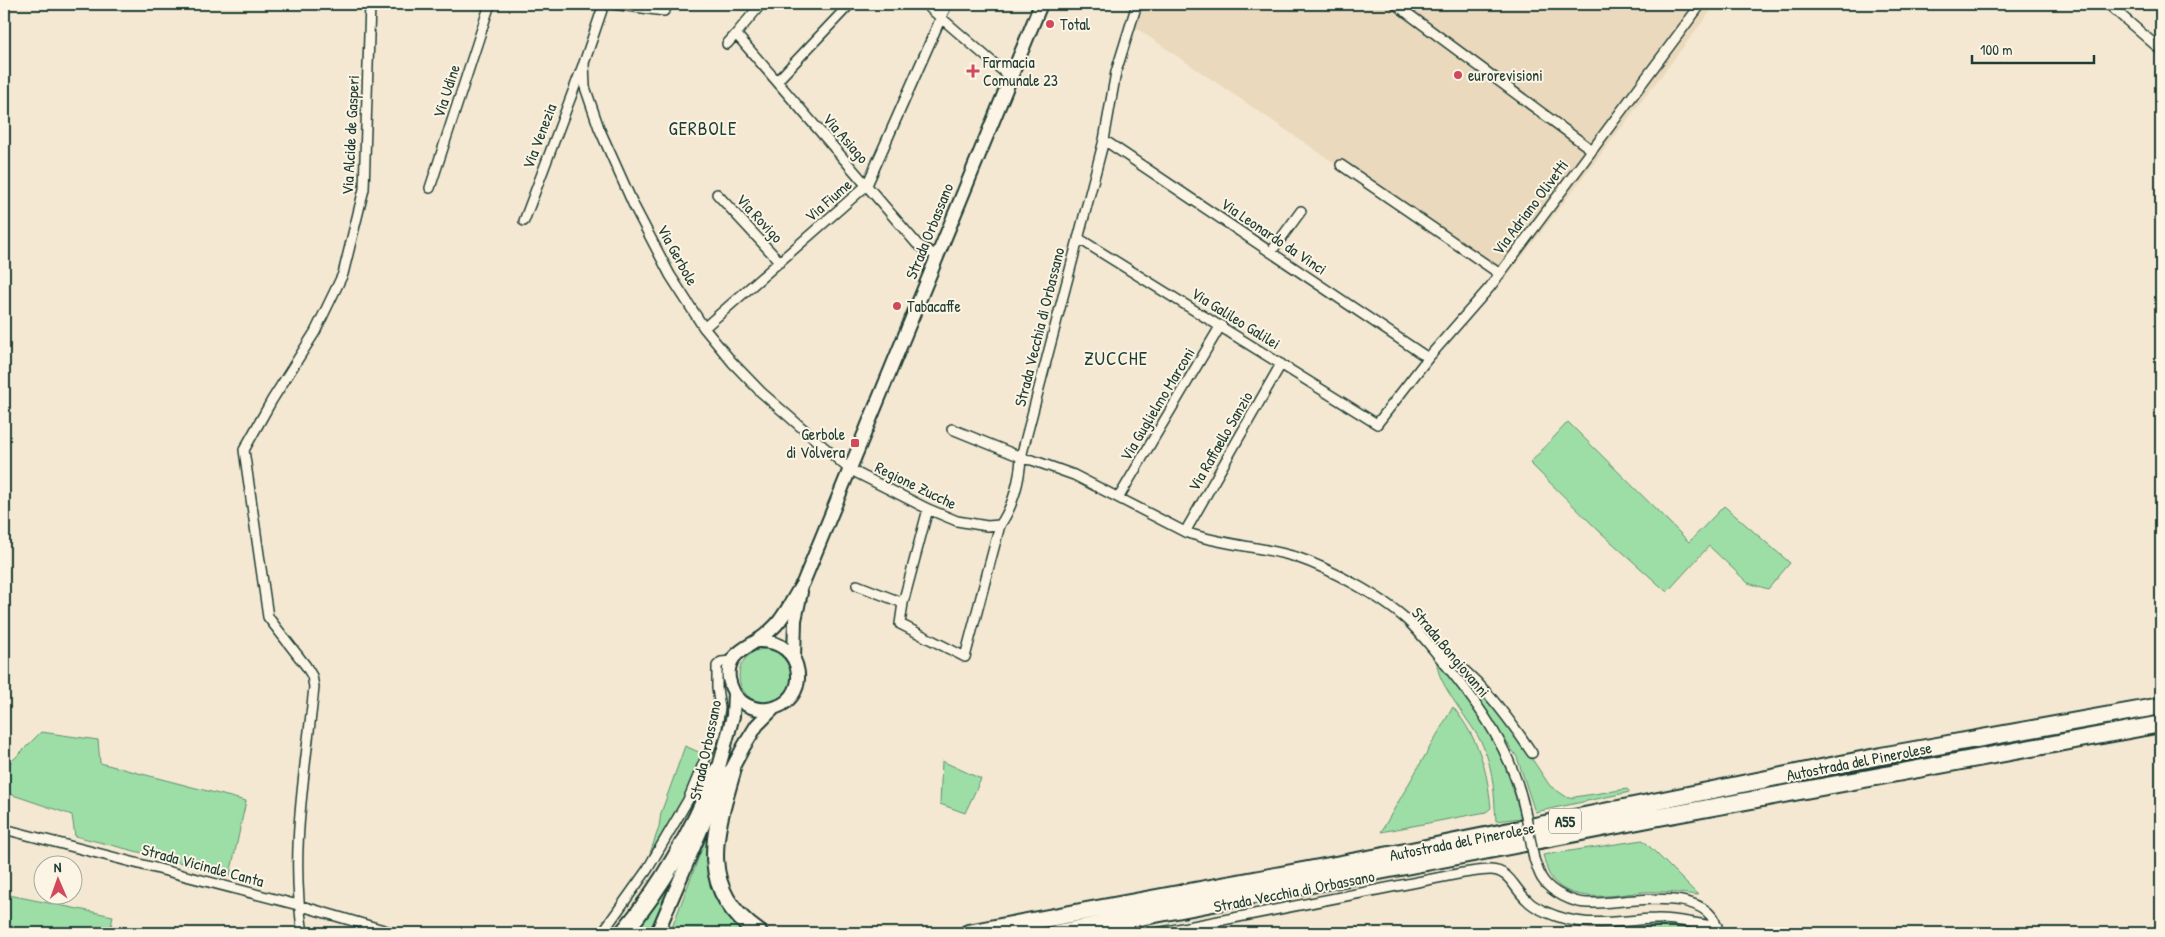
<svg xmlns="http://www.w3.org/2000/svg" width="2165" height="937" viewBox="0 0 2165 937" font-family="'Patrick Hand',sans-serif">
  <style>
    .built { fill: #ead9bc }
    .green { fill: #9ddea7; stroke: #5e8e6e }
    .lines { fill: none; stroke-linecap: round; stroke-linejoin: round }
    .minor-casing { stroke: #1f3d34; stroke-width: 12 }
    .secondary-casing { stroke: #1f3d34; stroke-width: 16 }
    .motorway-casing { stroke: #1f3d34; stroke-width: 20 }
    .minor { stroke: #fcf5e5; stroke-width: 9 }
    .secondary { stroke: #fcf5e5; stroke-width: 12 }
    .motorway { stroke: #fcf5e5; stroke-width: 16 }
    .minor-bridge-casing { stroke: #1f3d34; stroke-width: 12; stroke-linecap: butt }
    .minor-bridge { stroke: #fcf5e5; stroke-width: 9 }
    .poi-dot { fill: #d1495b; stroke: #fcf5e5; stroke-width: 2 }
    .labels { text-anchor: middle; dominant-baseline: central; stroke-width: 4; stroke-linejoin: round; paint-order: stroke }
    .shield { fill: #fcf5e5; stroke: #617469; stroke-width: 1 }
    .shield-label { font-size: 15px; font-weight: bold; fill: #1f3d34 }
    .poi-label { font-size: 16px; fill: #1f3d34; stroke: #fcf5e5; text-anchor: start }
    .street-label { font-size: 16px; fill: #1f3d34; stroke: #fcf5e5 }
    .quarter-label { font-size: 19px; letter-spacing: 1px; fill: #1f3d34; stroke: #fcf5e5 }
  </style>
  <rect width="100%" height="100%" fill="#f4e8d2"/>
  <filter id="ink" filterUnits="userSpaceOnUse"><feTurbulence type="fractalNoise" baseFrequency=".02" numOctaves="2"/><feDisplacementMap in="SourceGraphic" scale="10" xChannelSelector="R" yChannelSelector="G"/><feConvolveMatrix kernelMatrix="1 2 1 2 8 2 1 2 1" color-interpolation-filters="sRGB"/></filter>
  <g filter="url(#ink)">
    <!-- built -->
    <path class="built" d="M1144,4H1711L1710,12L1505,279L1136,28Z"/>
    <!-- green -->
    <path class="green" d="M1568,422L1689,542L1724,506L1790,563L1768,589L1748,583L1709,546L1667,592L1599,531L1530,463Z
      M739 676a27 27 0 1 1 54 0a27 27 0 1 1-54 0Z
      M1437,663C1443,666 1449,676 1454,682C1489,726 1508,764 1521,818L1496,821C1494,795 1494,771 1483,746C1473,723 1437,685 1437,663Z
      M1463,673L1508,723L1550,786L1568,798L1627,789L1630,792L1535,812L1517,757L1461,676Z
      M1453,707C1479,740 1487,768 1491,808L1486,812L1381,832Z
      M41,732L98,740L100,763L246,801L230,875L75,836L72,815L4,792V763L9,764Z
      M685,746L703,754L683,803L647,862L659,827L661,813Z
      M942,761L981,779L965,813L940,804Z
      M709,830V844L749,933H670Z
      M1643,840L1698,895C1680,893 1661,891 1643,892C1615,895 1566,906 1549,874C1546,868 1545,861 1543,855Z
      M680,864L651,933H632Z
      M4,894L113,916L110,933H4Z
      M1667,925L1688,929L1698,933H1619L1610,929Z"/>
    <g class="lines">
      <!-- minor casing -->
      <g class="minor-casing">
        <path id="minor" d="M604,4L584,63L585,87L599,128L634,206L670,275L704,328L732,362L761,392L849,469L928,509L957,521L987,526L1000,525
          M613,4L664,11L669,4
          M925,4L1011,78
          M1395,4L1592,150
          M2108,4L2161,50
          M736,34L757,9L753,4
          M727,44L736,34L917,244L937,256
          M777,81L850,4
          M1104,140L1428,358
          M1341,165L1500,274
          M430,188L490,4
          M717,194L780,262
          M524,221L583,65
          M1078,238L1377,424L1428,358L1490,287L1701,4
          M1271,252L1301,211
          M704,328L867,185L947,4
          M952,429L1021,457
          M1022,459L1032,460L1074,475L1185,532C1221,545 1260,546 1296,557C1329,568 1382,597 1407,620C1420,632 1431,647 1442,660C1481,707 1512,751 1525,811
          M1119,497L1221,325
          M928,509L903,603L900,624L965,657L1000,525C1013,507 1020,479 1021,457L1104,140L1116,72L1137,4
          M1185,532L1281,364
          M857,585L903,603
          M1437,649C1477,675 1506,714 1532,753
          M4,829L298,905L394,933
          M1534,859C1537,866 1539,875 1543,880C1551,892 1573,903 1587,903C1620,905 1712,881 1718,933
          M303,933C289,852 306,768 314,687L312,676L306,666L268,617L244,450L272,400L315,332L343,274L364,189L370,4
          M602,933L647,870L688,800L716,733L720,708L717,688V666L721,662L732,661
          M1157,933L1463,873C1472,872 1481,870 1490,870C1510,870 1514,889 1527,900C1532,906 1539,909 1546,912C1586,930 1616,920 1656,919C1677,918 1696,925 1717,926"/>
      </g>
      <!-- secondary casing -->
      <g class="secondary-casing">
        <path id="secondary" d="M757,641C806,638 813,703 768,709C759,710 750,708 742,702C735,697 731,688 729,679C726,656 742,650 758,640C765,636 771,630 776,625C787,613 794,596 803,583L1041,4
          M794,658L795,620L801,592
          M716,778L733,716L734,693
          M657,933L708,814L744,746L757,725L774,708"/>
      </g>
      <!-- motorway casing -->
      <g class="motorway-casing">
        <path id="motorway" d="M732,772C714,834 696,889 759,933
          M623,933C664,884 694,829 718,770
          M968,933L1411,851L1881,756L2161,706
          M1057,933L1654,818L2161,724"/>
      </g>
      <!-- minor -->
      <use href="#minor" class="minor"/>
      <!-- secondary -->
      <use href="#secondary" class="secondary"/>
      <!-- motorway -->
      <use href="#motorway" class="motorway"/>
      <!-- minor-bridge casing -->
      <g class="minor-bridge-casing">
        <path id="minor-bridge" d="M1525,811L1534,859"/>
      </g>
      <!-- minor-bridge -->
      <use href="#minor-bridge" class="minor-bridge"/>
    </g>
  </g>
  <!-- markers -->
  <g class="poi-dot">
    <circle cx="1050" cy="24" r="5"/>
    <path d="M970.5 63.5h5v5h5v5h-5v5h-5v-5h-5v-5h5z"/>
    <circle cx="1458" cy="75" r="5"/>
    <circle cx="897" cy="306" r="5"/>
    <rect x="850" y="438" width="10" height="10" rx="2.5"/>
  </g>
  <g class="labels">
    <!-- shield labels -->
    <rect class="shield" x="1549" y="808.5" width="32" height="25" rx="4"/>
    <g class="shield-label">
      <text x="1565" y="821">A55</text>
    </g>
    <!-- poi labels -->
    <g class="poi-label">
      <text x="1060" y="24">Total</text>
      <text x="983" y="62">Farmacia<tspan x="983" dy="18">Comunale 23</tspan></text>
      <text x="1468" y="75">eurorevisioni</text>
      <text x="907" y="306">Tabacaffe</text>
      <text x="845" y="434" text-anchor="end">Gerbole<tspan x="845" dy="18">di Volvera</tspan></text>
    </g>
    <!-- street labels -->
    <g class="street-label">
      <text transform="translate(446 91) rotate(-72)">Via Udine</text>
      <text transform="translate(350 135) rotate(-87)">Via Alcide de Gasperi</text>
      <text transform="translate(539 136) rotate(-69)">Via Venezia</text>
      <text transform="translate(846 138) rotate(49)">Via Asiago</text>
      <text transform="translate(828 200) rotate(-41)">Via Fiume</text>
      <text transform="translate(1530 207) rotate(-53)">Via Adriano Olivetti</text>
      <text transform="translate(760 218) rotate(47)">Via Rovigo</text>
      <text transform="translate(929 231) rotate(-68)">Strada Orbassano</text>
      <text transform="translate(1274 236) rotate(34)">Via Leonardo da Vinci</text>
      <text transform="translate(678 255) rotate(61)">Via Gerbole</text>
      <text transform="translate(1236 318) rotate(32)">Via Galileo Galilei</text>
      <text transform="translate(1039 327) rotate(-76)">Strada Vecchia di Orbassano</text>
      <text transform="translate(1157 404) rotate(-59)">Via Guglielmo Marconi</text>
      <text transform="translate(1220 441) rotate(-60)">Via Raffaello Sanzio</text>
      <text transform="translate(916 485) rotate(26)">Regione Zucche</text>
      <text transform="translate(1451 652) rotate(50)">Strada Bongiovanni</text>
      <text transform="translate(705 750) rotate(-78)">Strada Orbassano</text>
      <text transform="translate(1859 761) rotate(-11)">Autostrada del Pinerolese</text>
      <text transform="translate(1462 841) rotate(-11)">Autostrada del Pinerolese</text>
      <text transform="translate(203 865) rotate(15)">Strada Vicinale Canta</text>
      <text transform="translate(1294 891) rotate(-11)">Strada Vecchia di Orbassano</text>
    </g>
    <!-- quarter labels -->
    <g class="quarter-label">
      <text x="703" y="128">GERBOLE</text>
      <text x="1116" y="358">ZUCCHE</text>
    </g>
  </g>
  <!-- margin -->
  <rect width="2165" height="937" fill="none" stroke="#fcf5e5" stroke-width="20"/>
  <rect x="10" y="10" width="2145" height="917" fill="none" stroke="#1f3d34" stroke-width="2" filter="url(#ink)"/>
  <!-- north arrow -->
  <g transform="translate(58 880) rotate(358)"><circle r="24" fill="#fcf5e5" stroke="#a4ab9e"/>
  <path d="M0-4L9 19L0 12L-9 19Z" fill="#d1495b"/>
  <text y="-8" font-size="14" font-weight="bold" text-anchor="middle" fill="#1f3d34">N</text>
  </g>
  <!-- scale -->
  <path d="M1972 55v8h122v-8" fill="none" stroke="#1f3d34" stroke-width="2.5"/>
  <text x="1980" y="55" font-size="15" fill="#1f3d34" stroke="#fcf5e5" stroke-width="4" paint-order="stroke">100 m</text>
</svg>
